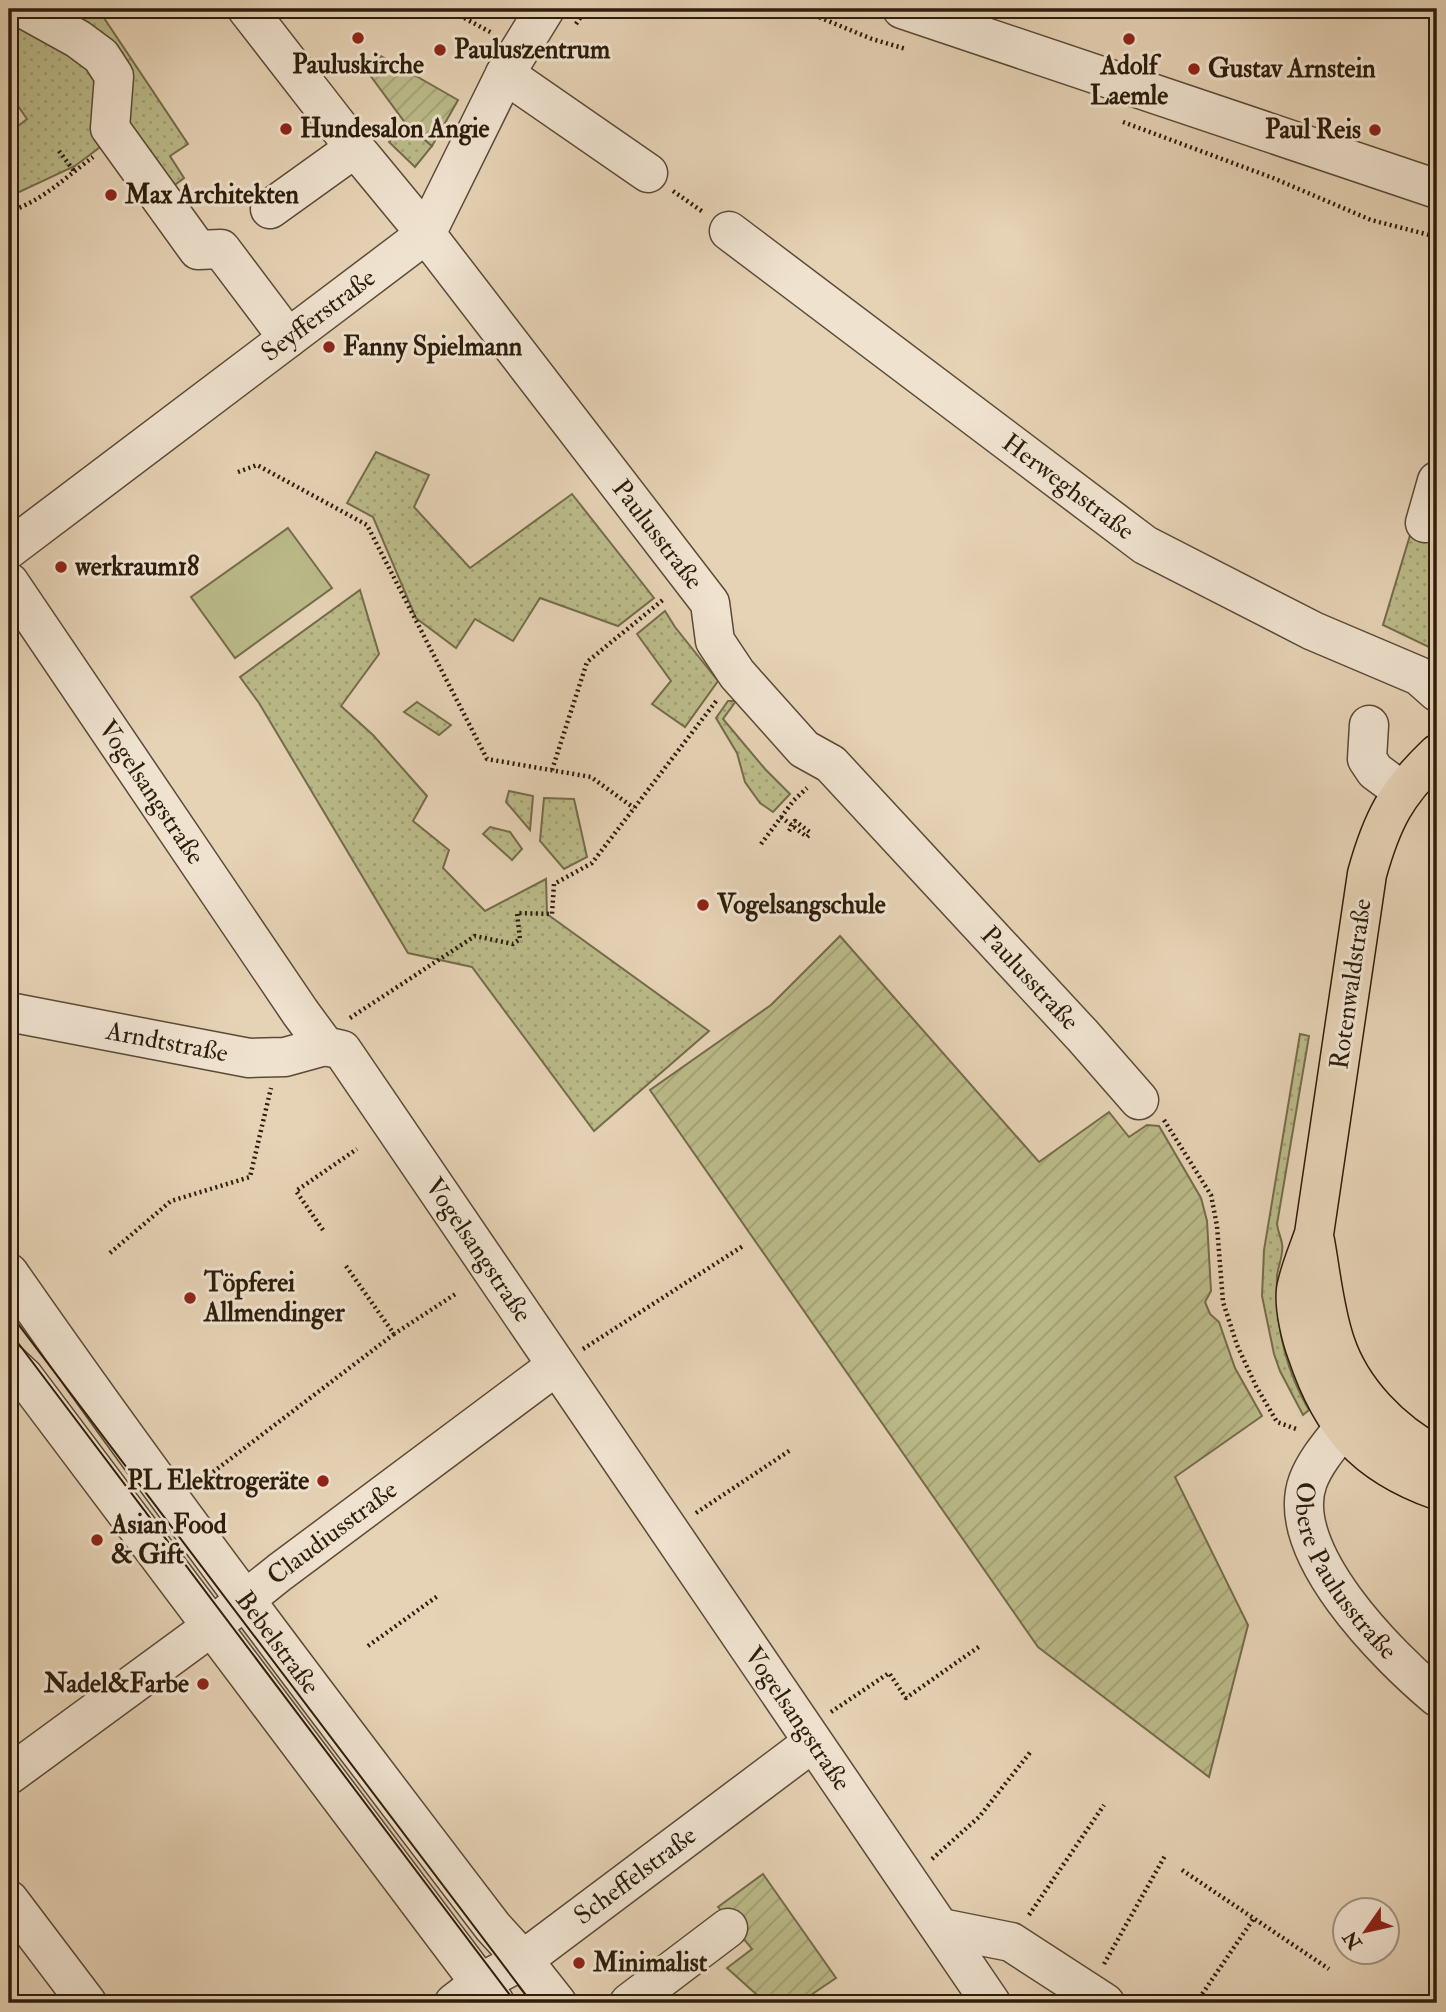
<svg xmlns="http://www.w3.org/2000/svg" width="1446" height="2012" viewBox="0 0 1446 2012" font-family="'IM FELL Double Pica',serif">
  <style>
    .grass { fill: url(#grass-dots); stroke: #746c4a; stroke-width: 2 }
    .garden { fill: url(#garden-furrows); stroke: #746c4a; stroke-width: 2 }
    .pitch { fill: #bbba89; stroke: #746c4a; stroke-width: 2 }
    .lines { fill: none; stroke-linecap: round; stroke-linejoin: round }
    .minor-casing { stroke: #5b4a36; stroke-width: 41 }
    .major-casing { stroke: #2d1d0b; stroke-width: 41 }
    .path { stroke: #2d1d0b; stroke-width: 4.5; stroke-dasharray: 2 3.5; stroke-linecap: butt }
    .minor { stroke: #efe2cf; stroke-width: 38 }
    .major { stroke: #e6d2b5; stroke-width: 38 }
    .tram { stroke: #2d1d0b; stroke-width: 2 }
    .poi-dot { fill: #8f2418; stroke: #efe2cf; stroke-width: 2.5 }
    .labels { text-anchor: middle; dominant-baseline: central; stroke-width: 6; stroke-linejoin: round; paint-order: stroke }
    .poi-label { font-size: 26px; font-weight: bold; fill: #2d1d0b; stroke: #efe2cf; text-anchor: start }
    .street-label { font-size: 26px; fill: #2d1d0b; stroke: #efe2cf }
  </style>
  <defs>
    <pattern id="grass-dots" width="8" height="8" patternUnits="userSpaceOnUse" patternTransform="scale(1.75)"><rect width="8" height="8" fill="#bbba89"/><path d="M2 2h.1M6 6h.1" fill="none" stroke="#a19f75" stroke-width="1.8" stroke-linecap="round"/></pattern>
    <pattern id="garden-furrows" width="10" height="10" patternUnits="userSpaceOnUse" patternTransform="scale(1.75)"><rect width="10" height="10" fill="#bbba89"/><path d="M-1 1l2-2M0 10L10 0M9 11l2-2" fill="none" stroke="#a19f75"/></pattern>
  </defs>
  <rect width="100%" height="100%" fill="#e6d2b5"/>
  <filter id="stains"><feTurbulence type="fractalNoise" baseFrequency=".00286" numOctaves="4"/><feColorMatrix values="0 0 0 0 .2 0 0 0 0 .09 0 0 0 0 .02 0 0 0 .5 -.17"/></filter>
  <radialGradient id="worn" r=".72"><stop offset=".6" stop-color="#630" stop-opacity="0"/><stop offset="1" stop-color="#630" stop-opacity=".3"/></radialGradient>
  <!-- grass -->
  <path class="grass" d="M28,9H98L188,144L170,156L184,178L168,190L103,145L75,166L15,194L9,181V133L27,119L9,93V37L20,17Z
    M406,124L432,146L415,167L389,142Z
    M376,452L429,475L414,507L470,568L572,494L654,598L618,626L540,598L513,641L475,619L456,648L416,618L373,517L347,503Z
    M1437,520V651L1383,625L1411,532Z
    M360,590L379,654L341,706L373,735L427,796L413,821L449,850L443,868L485,911L546,879L547,914L709,1031L594,1131L472,967L408,953L259,703L240,677Z
    M665,611L675,627L718,681L685,727L652,704L671,681L637,634Z
    M728,701H736L723,719L765,769L790,794L773,812L760,803L745,782L737,753L716,718Z
    M417,702L451,725L439,735L404,712Z
    M509,791L533,796L530,830L506,802Z
    M544,798L574,799L587,857L564,869L540,841Z
    M490,827L510,832L522,849L512,860L483,834Z
    M1300,1034L1309,1036L1277,1224C1278,1232 1281,1237 1282,1244C1284,1254 1278,1266 1277,1276C1275,1324 1285,1369 1309,1410L1303,1415L1280,1371L1274,1354L1262,1296L1264,1250Z"/>
  <!-- garden -->
  <path class="garden" d="M381,56L458,100L432,146L406,124L364,67Z
    M840,936L1039,1162L1109,1112L1129,1137L1147,1125L1159,1126L1201,1198L1207,1221L1211,1291L1205,1302L1210,1314L1219,1322L1235,1368L1262,1416L1175,1477L1248,1625L1209,1777L1038,1647L650,1090L771,1005Z
    M763,1874L836,1978L799,2003H766L727,1968L752,1949L718,1907Z"/>
  <!-- pitch -->
  <path class="pitch" d="M288,528L332,588L235,658L191,597Z"/>
  <g class="lines">
    <!-- minor casing -->
    <g class="minor-casing">
      <g id="minor">
        <path d="M24,9L78,39L101,56L114,76L110,128L198,250L221,249L288,338"/>
        <path id="s1" d="M247,9L355,148L426,234L710,603L715,641L737,674L804,749L831,764L1083,1036L1139,1100"/>
        <path d="M902,9L1437,189"/>
        <path d="M505,74L648,173"/>
        <path d="M270,209L355,148"/>
        <path id="s2" d="M729,231L1145,545L1313,631L1419,676L1437,692"/>
        <path d="M1425,523L1437,481"/>
        <path id="s3" d="M9,549L426,234L505,74L545,9"/>
        <path id="s4" d="M9,582L300,1012L325,1046L342,1050L991,2003"/>
        <path d="M1369,725L1367,759L1375,771L1402,791"/>
        <path id="s5" d="M9,1012L249,1058L285,1057L325,1046"/>
        <path id="s6" d="M9,1273C164,1496 328,1711 493,1927L523,1960L557,2003"/>
        <path d="M9,1363L24,1377L495,2003"/>
        <path id="s7" d="M1363,1400C1347,1428 1319,1452 1308,1481C1282,1551 1388,1656 1437,1697"/>
        <path id="s8" d="M9,1775L211,1627L280,1572L556,1366"/>
        <path d="M9,1900L87,2003"/>
        <path d="M941,1928L1011,1942L1105,2003"/>
        <path id="s9" d="M454,2003L480,1983L523,1960L812,1743"/>
        <path d="M629,2003L728,1928"/>
      </g>
    </g>
    <!-- major casing -->
    <g class="major-casing">
      <path id="major" d="M1437,754C1396,793 1382,820 1367,874L1314,1234C1308,1252 1299,1272 1296,1290C1294,1308 1301,1337 1307,1353C1331,1425 1364,1464 1437,1490
        M1315,1241C1321,1274 1324,1309 1335,1342C1351,1391 1392,1432 1437,1456"/>
    </g>
    <!-- path -->
    <path class="path" d="M455,9L453,12L492,33
      M799,9L872,39L906,49
      M576,24L586,9
      M1123,122L1273,178L1371,220L1437,237
      M59,151L74,171
      M673,191L703,212
      M9,211C40,203 67,176 93,157
      M238,472L257,465L367,525L487,759L591,777L634,808
      M1433,555L1431,560L1437,581
      M552,770L587,662L664,599
      M781,817L807,837L811,833
      M789,831L795,821L811,833
      M761,844L794,800L807,788
      M350,1018L475,936L513,944L520,939L517,913L552,914L554,884L592,863L717,700
      M1164,1120L1211,1195L1217,1226L1223,1302L1237,1345L1256,1386L1277,1422L1299,1430
      M323,1230L296,1191L357,1149
      M110,1253L171,1201L250,1177L271,1088
      M346,1266L394,1334L457,1293
      M583,1349L743,1246
      M200,1482L394,1334
      M696,1513L792,1449
      M368,1646L439,1595
      M831,1712L889,1673L906,1698L980,1646
      M932,1859L979,1817L1032,1750
      M1182,1870L1329,1969
      M1029,1915L1104,1805
      M1104,1964L1166,1854
      M1196,2003L1254,1918"/>
    <!-- minor -->
    <use href="#minor" class="minor"/>
    <!-- major -->
    <use href="#major" class="major"/>
    <!-- tram -->
    <path class="tram" d="M9,1312L532,2003
      M9,1331L516,2003"/>
  </g>
  <!-- markers -->
  <g class="poi-dot">
    <circle cx="358" cy="38" r="7"/>
    <circle cx="1129" cy="39" r="7"/>
    <circle cx="440" cy="50" r="7"/>
    <circle cx="1194" cy="69" r="7"/>
    <circle cx="286" cy="129" r="7"/>
    <circle cx="1375" cy="130" r="7"/>
    <circle cx="111" cy="195" r="7"/>
    <circle cx="329" cy="347" r="7"/>
    <circle cx="61" cy="567" r="7"/>
    <circle cx="703" cy="905" r="7"/>
    <circle cx="190" cy="1298" r="7"/>
    <circle cx="323" cy="1481" r="7"/>
    <circle cx="97" cy="1540" r="7"/>
    <circle cx="203" cy="1684" r="7"/>
    <circle cx="579" cy="1963" r="7"/>
  </g>
  <g class="labels">
    <!-- poi labels -->
    <g class="poi-label">
      <text x="454" y="50">Pauluszentrum</text>
      <text x="358" y="65" text-anchor="middle">Pauluskirche</text>
      <text x="1129" y="66" text-anchor="middle">Adolf<tspan x="1129" dy="30">Laemle</tspan></text>
      <text x="1208" y="69">Gustav Arnstein</text>
      <text x="300" y="129">Hundesalon Angie</text>
      <text x="1361" y="130" text-anchor="end">Paul Reis</text>
      <text x="125" y="195">Max Architekten</text>
      <text x="343" y="347">Fanny Spielmann</text>
      <text x="75" y="567">werkraum18</text>
      <text x="717" y="905">Vogelsangschule</text>
      <text x="204" y="1283">Töpferei<tspan x="204" dy="30">Allmendinger</tspan></text>
      <text x="309" y="1481" text-anchor="end">PL Elektrogeräte</text>
      <text x="111" y="1525">Asian Food<tspan x="111" dy="30">&amp; Gift</tspan></text>
      <text x="189" y="1684" text-anchor="end">Nadel&amp;Farbe</text>
      <text x="593" y="1963">Minimalist</text>
    </g>
    <!-- street labels -->
    <g class="street-label">
      <text stroke="none"><textPath href="#s3" startOffset="388">Seyfferstraße</textPath></text>
      <text stroke="none"><textPath href="#s2" startOffset="425">Herweghstraße</textPath></text>
      <text stroke="none"><textPath href="#s1" startOffset="667">Paulusstraße</textPath></text>
      <text stroke="none"><textPath href="#s4" startOffset="254">Vogelsangstraße</textPath></text>
      <text stroke="none"><textPath href="#s1" startOffset="1255">Paulusstraße</textPath></text>
      <text transform="translate(1351 984) rotate(-82)">Rotenwaldstraße</text>
      <text stroke="none"><textPath href="#s5" startOffset="161">Arndtstraße</textPath></text>
      <text stroke="none"><textPath href="#s4" startOffset="821">Vogelsangstraße</textPath></text>
      <text stroke="none"><textPath href="#s8" startOffset="404">Claudiusstraße</textPath></text>
      <text stroke="none"><textPath href="#s7" startOffset="200">Obere Paulusstraße</textPath></text>
      <text stroke="none"><textPath href="#s6" startOffset="457">Bebelstraße</textPath></text>
      <text stroke="none"><textPath href="#s4" startOffset="1388">Vogelsangstraße</textPath></text>
      <text stroke="none"><textPath href="#s9" startOffset="222">Scheffelstraße</textPath></text>
    </g>
  </g>
  <!-- margin -->
  <rect width="1446" height="2012" fill="none" stroke="#e6d2b5" stroke-width="35"/>
  <rect x="10" y="10" width="1425" height="1991" fill="none" stroke="#2d1d0b" stroke-width="3.5"/>
  <rect x="18" y="18" width="1411" height="1977" fill="none" stroke="#2d1d0b" stroke-width="2"/>
  <!-- north arrow -->
  <g transform="translate(1366 1931) rotate(236)"><circle r="33" fill="#efe2cf" stroke="#a19381" stroke-width="2"/>
  <path d="M0-5L12 26L0 18L-12 26Z" fill="#8f2418"/>
  <text y="-10" font-size="19" font-weight="bold" text-anchor="middle" fill="#2d1d0b">N</text>
  </g>
  <rect width="100%" height="100%" filter="url(#stains)"/>
  <rect width="100%" height="100%" fill="url(#worn)"/>
</svg>
